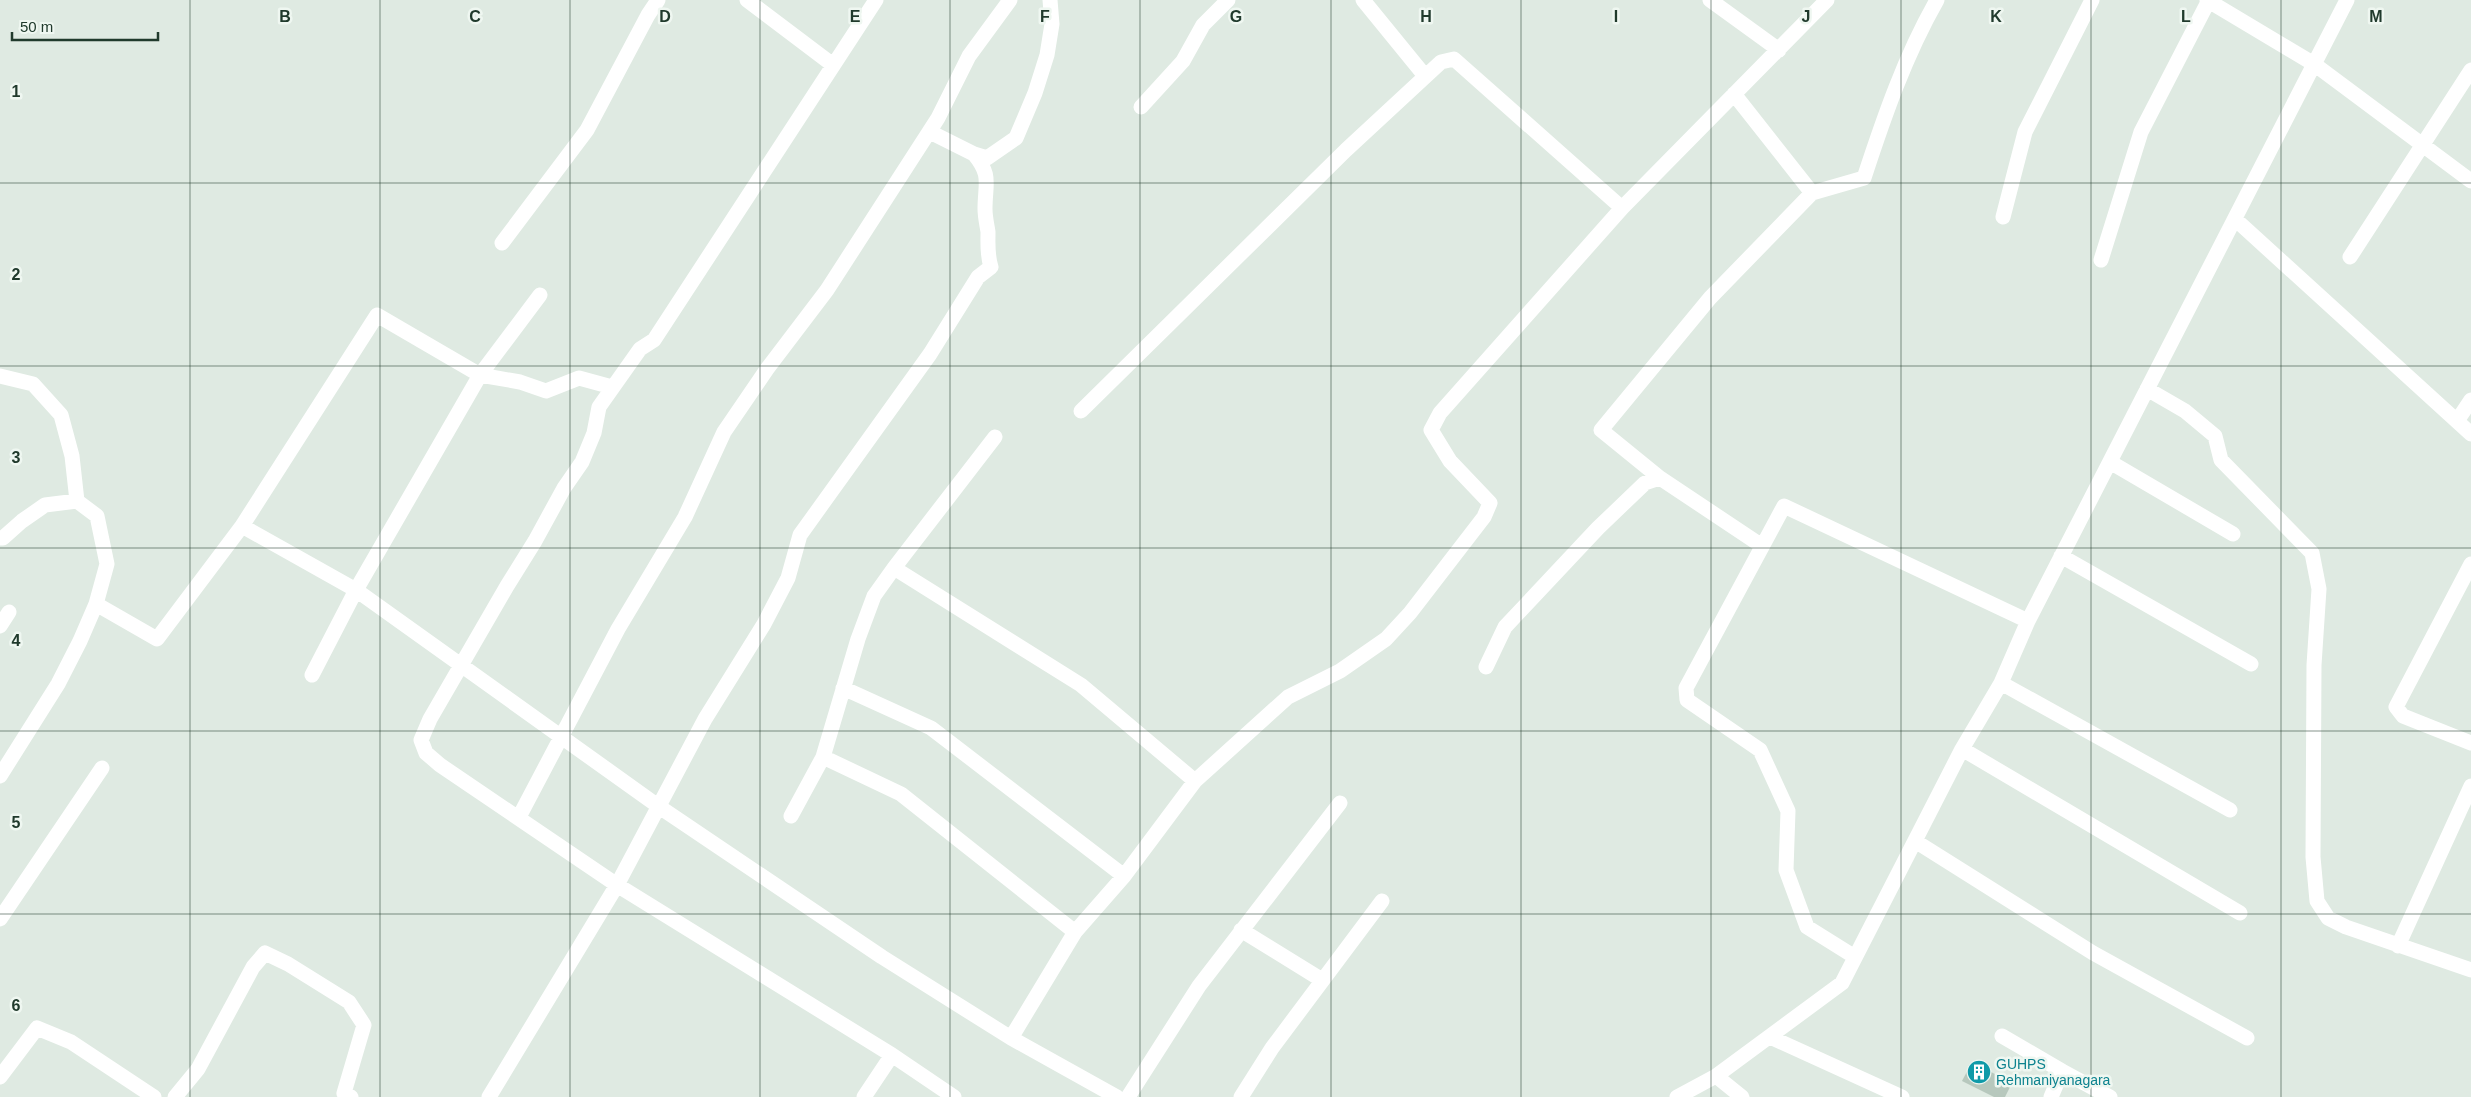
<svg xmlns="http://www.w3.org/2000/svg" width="2471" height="1097" viewBox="0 0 2471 1097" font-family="Helvetica,sans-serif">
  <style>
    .building { fill: #b7c8bd }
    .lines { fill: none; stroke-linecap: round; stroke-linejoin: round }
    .minor { stroke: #fff; stroke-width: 15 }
    .grid { fill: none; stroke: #203a2c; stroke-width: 1; stroke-opacity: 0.55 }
    .labels { text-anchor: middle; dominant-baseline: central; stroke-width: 5; stroke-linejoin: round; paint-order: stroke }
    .culture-label { font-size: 14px; fill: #0d838f; stroke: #eff7f1; text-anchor: start }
    .grid-label { font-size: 16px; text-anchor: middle; font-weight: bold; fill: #203a2c; stroke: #eff7f1; stroke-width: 5; stroke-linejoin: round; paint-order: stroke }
  </style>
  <rect width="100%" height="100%" fill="#dfeae2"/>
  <!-- building -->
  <path class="building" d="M1972,1062L2012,1083L2005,1097H1994L1962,1081Z"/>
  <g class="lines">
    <!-- minor -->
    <path class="minor" d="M747,0L833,65
      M876,0L654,340L640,349L599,407L594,433L582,462L564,488L535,541L507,586L430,719L421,740L426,753L440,765L617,885L892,1055L954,1097
      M1363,0L1425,76
      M1710,0L1779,50
      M2207,0L2314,64L2471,181
      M1141,107L1183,61L1203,25L1228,0
      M930,132L974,154L987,158L1016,138L1035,93L1047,55L1052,24L1050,0
      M1812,193L1864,178C1884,117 1905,56 1937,0
      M2003,217L2025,132L2092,0
      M2235,219L2471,434
      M502,243L587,130L648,15L658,0
      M2350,257L2471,70
      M2101,260L2141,132L2209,0
      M0,376L33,384L61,415L72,456L77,501
      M2147,389L2185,411L2215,436L2221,460L2312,553L2319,589L2314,665L2313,857L2317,901L2328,918L2346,927L2471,970
      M1081,411L1346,150L1441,62L1454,59L1622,208L1827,0
      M2457,421L2471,400
      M995,437L894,568L1081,685L1195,781
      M2110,462L2233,534
      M1660,478L1601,430L1710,298L1812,193L1734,94
      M242,526L377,315L480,375L540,295
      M0,538H3L22,521L45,505L77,501L97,516L107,564L96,604L80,641L58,684L0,776
      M2061,556L2251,664
      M2471,564L2396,707L2403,716L2471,743
      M96,604L157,639L242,526L356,590L658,806L882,957L1011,1038L1075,932L1124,876L1195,781L1288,697L1340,671L1386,639L1410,613L1484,517L1490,503L1450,461L1431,430L1440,413L1622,208
      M0,626L9,612
      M1486,667L1505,627L1598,528L1645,483L1660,478L1762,546
      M312,675L356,590L480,375L520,382L546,391L579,378L612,387
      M2001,683L2230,810
      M843,688L931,728L1124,876
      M1962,749L2240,913
      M823,757L901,794L1075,932
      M791,816L823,757L858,639L874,596L894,568
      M519,817L618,629L685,517L724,432L767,369L827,290L938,118L969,56L1010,0
      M1915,841L2093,953L2247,1038
      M0,919L102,768
      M1241,930L1322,980
      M2398,946L2471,786
      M1855,957L1807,927L1786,870L1788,811L1760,750L1687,700L1686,688L1784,506L2028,621
      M2002,1036L2062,1071
      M1770,1037L1902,1097
      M1011,1038L1117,1097
      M1716,1076L1742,1097
      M0,1077L37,1028L71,1042L154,1097
      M175,1097L198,1069L253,967L265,953L288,964L349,1002L364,1025L344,1093L351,1097
      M489,1097L617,885L705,719L764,624L788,578L800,535L930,354L978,277L991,267C987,255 988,245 988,232C987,225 985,217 985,209C985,183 992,176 974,154
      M864,1097L892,1055
      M1128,1097L1199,986L1340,803
      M1241,1097L1272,1048L1382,901
      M1677,1097L1716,1076L1842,983L1962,749L2001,683L2028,621L2347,0
      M2051,1097L2062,1071L2110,1097"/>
  </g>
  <!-- grid -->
  <path class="grid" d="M190,0V1097M380,0V1097M570,0V1097M760,0V1097M950,0V1097M1140,0V1097M1331,0V1097M1521,0V1097M1711,0V1097M1901,0V1097M2091,0V1097M2281,0V1097M0,183H2471M0,366H2471M0,548H2471M0,731H2471M0,914H2471"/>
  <!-- icons -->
  <defs>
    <g id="building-disc" transform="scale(1.25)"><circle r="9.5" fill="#0f9aa8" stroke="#eff7f1"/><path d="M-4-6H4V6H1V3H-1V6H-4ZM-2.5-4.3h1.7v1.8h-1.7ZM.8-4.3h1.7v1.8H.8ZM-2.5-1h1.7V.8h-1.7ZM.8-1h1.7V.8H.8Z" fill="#fff"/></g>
  </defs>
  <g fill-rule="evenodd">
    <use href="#building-disc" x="1979" y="1072"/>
  </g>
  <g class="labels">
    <!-- culture labels -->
    <g class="culture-label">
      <text x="1996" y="1064">GUHPS<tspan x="1996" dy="16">Rehmaniyanagara</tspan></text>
    </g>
  </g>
  <g class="grid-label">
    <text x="285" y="22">B</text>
    <text x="475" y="22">C</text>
    <text x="665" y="22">D</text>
    <text x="855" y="22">E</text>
    <text x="1045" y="22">F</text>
    <text x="1236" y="22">G</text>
    <text x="1426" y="22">H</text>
    <text x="1616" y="22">I</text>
    <text x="1806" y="22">J</text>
    <text x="1996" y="22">K</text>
    <text x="2186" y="22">L</text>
    <text x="2376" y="22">M</text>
    <text x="16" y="97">1</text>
    <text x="16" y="280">2</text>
    <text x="16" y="463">3</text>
    <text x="16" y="646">4</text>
    <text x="16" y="828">5</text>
    <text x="16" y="1011">6</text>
  </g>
  <!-- scale -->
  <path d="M12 32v8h146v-8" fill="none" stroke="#203a2c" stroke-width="2.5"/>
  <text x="20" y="32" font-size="15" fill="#203a2c" stroke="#eff7f1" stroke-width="4" paint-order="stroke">50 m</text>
</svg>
